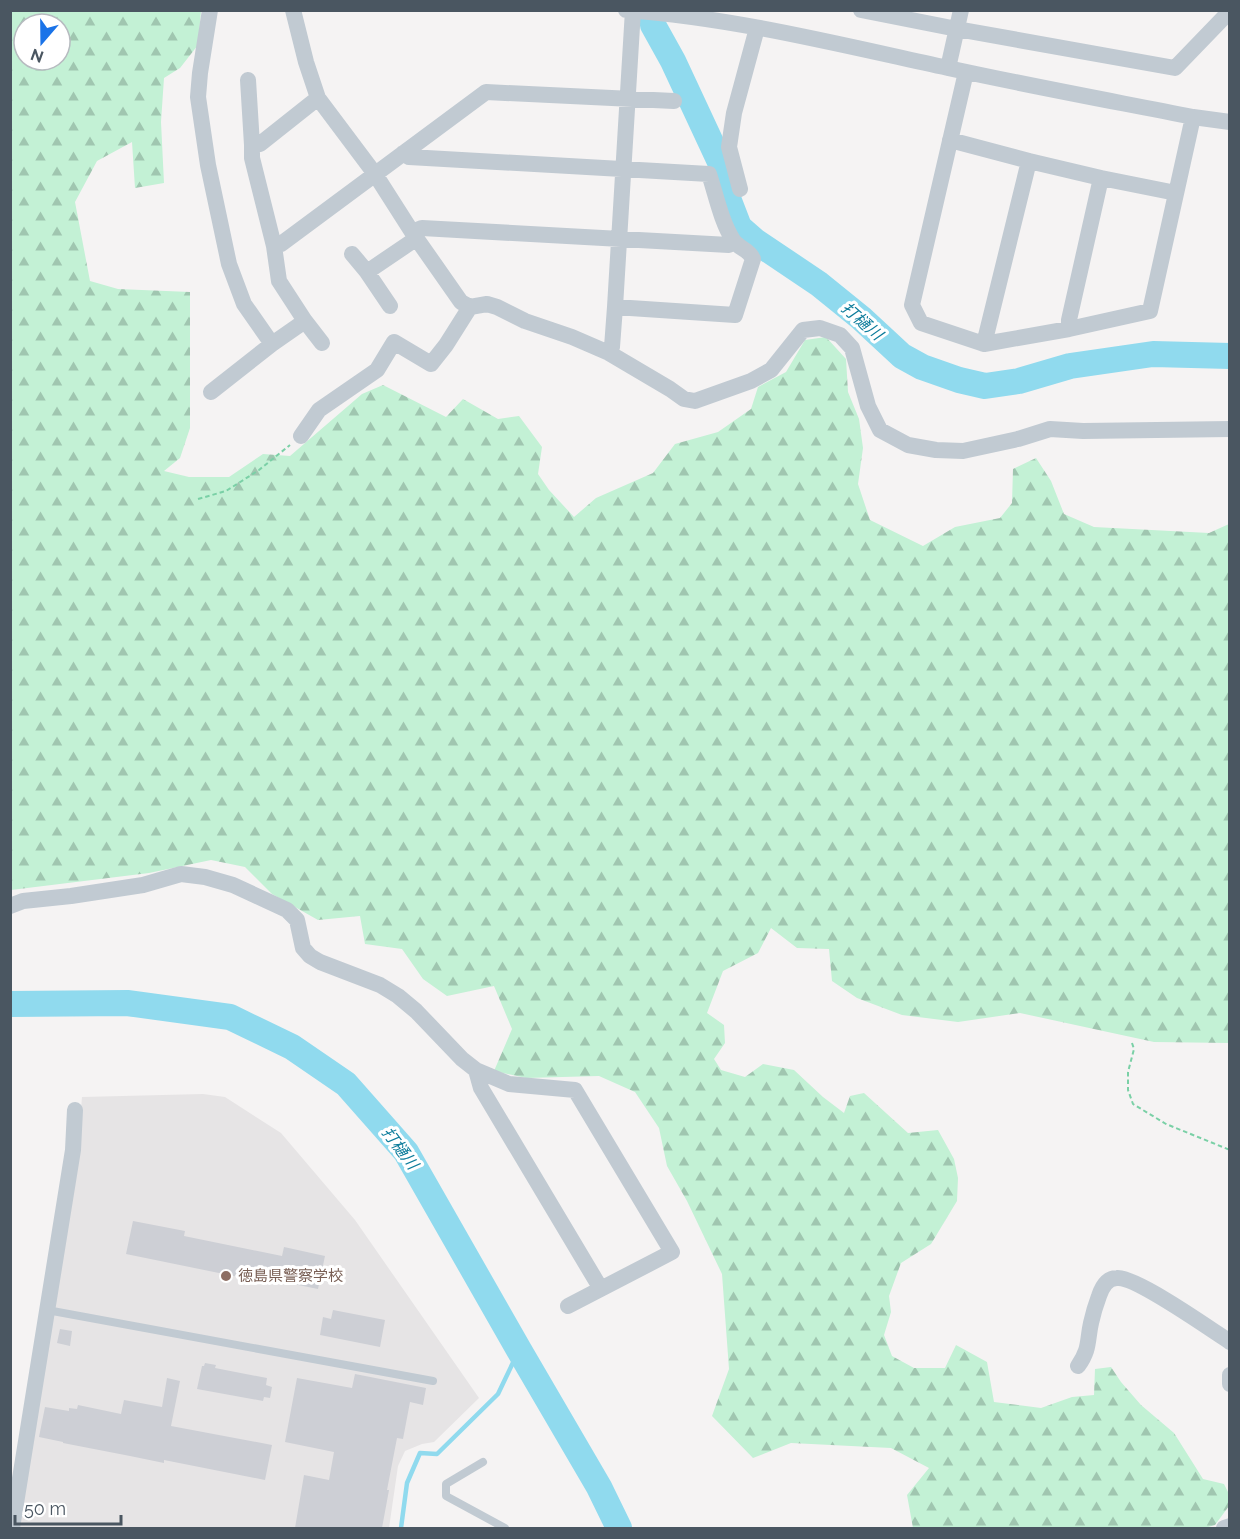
<svg xmlns="http://www.w3.org/2000/svg" width="1240" height="1539" viewBox="0 0 1240 1539" font-family="Raleway,'Noto Sans JP',sans-serif">
  <style>
    .education { fill: #e6e4e5 }
    .forest { fill: url(#forest-firs); fill-rule: evenodd }
    .lines { fill: none; stroke-linecap: round; stroke-linejoin: round }
    .stream { stroke: #90daee; stroke-width: 4.5 }
    .river { stroke: #90daee; stroke-width: 26 }
    .building { fill: #cdcfd5 }
    .path { stroke: #7ad0a6; stroke-width: 2; stroke-dasharray: 4.5 3; stroke-linecap: butt }
    .lane { stroke: #c1cad2; stroke-width: 8 }
    .street { stroke: #c1cad2; stroke-width: 16 }
    .education-dot { fill: #8d6e63; stroke: #fff; stroke-width: 2 }
    .labels { text-anchor: middle; dominant-baseline: central; stroke-width: 6; stroke-linejoin: round; paint-order: stroke }
    .education-label { font-size: 15px; fill: #785e54; stroke: #fff; text-anchor: start }
    .water-label { font-size: 16px; font-style: italic; fill: #0c7c9b; stroke: #fff }
  </style>
  <defs>
    <pattern id="forest-firs" width="22" height="20" patternUnits="userSpaceOnUse" patternTransform="scale(1.5)"><rect width="22" height="20" fill="#c3f1d5"/><path d="M5 1l3.5 6h-7zM16 11l3.5 6h-7z" fill="#a0c6b0"/></pattern>
  </defs>
  <rect width="100%" height="100%" fill="#f5f3f3"/>
  <!-- education -->
  <path class="education" d="M203,1094L225,1097L281,1133L355,1220L479,1398L434,1442L422,1444L405,1451L398,1466L389,1528H18L77,1156L82,1097Z"/>
  <!-- forest -->
  <path class="forest" d="M10,11H201L198,45L180,68L164,78L161,122L164,183L135,188L132,142L97,161L75,202L90,281L118,289L190,292V428L180,458L164,471L189,477H229L263,454L290,456L362,394L383,385L446,417L463,399L498,419L519,416L542,447L538,474L549,490L574,517L596,498L653,473L675,444L718,432L751,409L758,387L786,372L805,340L826,337L846,359L848,392L859,419L863,448L858,484L870,520L923,546L955,527L1000,518L1012,503L1013,469L1036,458L1051,481L1064,514L1094,527L1209,533L1229,524V1043L1154,1042L1020,1013L958,1022L902,1015L857,998L832,981L829,949L797,948L771,928L758,953L723,971L707,1013L724,1025L725,1043L714,1059L721,1070L745,1077L763,1064L794,1070L823,1097L844,1113L850,1096L864,1093L908,1133L938,1130L954,1159L958,1178L957,1201L931,1244L901,1263L889,1296L891,1312L884,1335L892,1356L914,1368H945L956,1345L987,1362L994,1402L1041,1408L1072,1397L1094,1395L1095,1369L1111,1367L1121,1382L1141,1405L1174,1433L1203,1479L1224,1484L1229,1494V1506L1215,1525L1205,1528H913L907,1495L929,1468L891,1448L791,1443L753,1458L712,1416L729,1369L722,1274L687,1201L667,1166L659,1128L635,1092L599,1076L526,1078L494,1071L512,1029L494,986L447,996L423,979L402,949L365,944L360,916L318,920L272,894L245,867L211,860L149,873L11,890ZM24,24H60V60H24Z"/>
  <g class="lines">
    <!-- stream -->
    <path class="stream" d="M401,1528L407,1483L420,1453L437,1454L498,1394L519,1350"/>
    <!-- river -->
    <path class="river" d="M652,10L653,25L673,61L721,164L729,201L739,227L755,241L819,284L861,318L902,356L922,367L959,380L985,386L1019,381L1070,366L1153,354L1230,356
      M10,1004L127,1003L230,1017L292,1047L346,1084L406,1152L519,1350L599,1487L619,1528"/>
  </g>
  <!-- building -->
  <path class="building" d="M133,1221L185,1231L184,1236L282,1256L284,1247L325,1256L318,1289L259,1277L258,1281L126,1254Z
    M333,1310L385,1320L380,1347L320,1335L323,1317L331,1319Z
    M60,1329L72,1331L70,1346L57,1343Z
    M205,1363L216,1365L215,1368L267,1378L266,1385L272,1387L270,1398L264,1397L263,1401L197,1389L202,1366H204Z
    M355,1374L426,1388L423,1405L410,1402L403,1439L397,1438L387,1490H389L382,1528H295L304,1475L329,1480L334,1452L285,1442L297,1378L352,1388Z
    M167,1378L180,1381L171,1426L272,1445L265,1480L164,1460V1463L130,1456L63,1443V1442L39,1437L45,1407L69,1411V1408L77,1409L78,1405L121,1414L124,1400L162,1407Z"/>
  <g class="lines">
    <!-- path -->
    <path class="path" d="M198,499L226,491L259,470L290,445
      M1132,1043L1134,1049L1128,1072V1090L1133,1104L1166,1124L1230,1150"/>
    <!-- lane -->
    <path class="lane" d="M47,1310L433,1381
      M483,1462L446,1484V1496L505,1528"/>
    <!-- street -->
    <path class="street" d="M210,10L200,73L198,97L208,165L229,264L244,304L272,344
      M293,10L306,62L318,98L375,174L412,232L461,302L470,307L446,345L431,364L394,342L377,370L319,410L301,436
      M626,10C735,18 841,45 948,68C1030,86 1112,101 1193,117L1230,122
      M633,10L615,307L612,347L609,353L670,389L684,399L695,401L751,381L771,370L803,330L820,328L840,335L852,348L868,406L880,430L908,445L936,450L963,451L1018,439L1050,429L1083,431L1230,429
      M861,10L957,29L1175,68L1230,11
      M948,68L961,10
      M966,72L912,305L921,323L984,344L1069,329L1150,311L1193,117
      M248,80L252,145L260,144L318,98
      M950,140L1029,161
      M252,145V158L274,246L279,281L305,321
      M403,153L409,157L709,174C716,195 721,221 733,240C739,249 749,249 753,259L735,315L615,307
      M740,189L729,147L734,113L757,28
      M412,232L422,228L729,245L734,242
      M274,246L281,244L486,92L674,101
      M352,254L367,272L390,306
      M367,272L417,238
      M470,307L487,304L497,307L525,321L572,337L609,353
      M1069,329V320L1101,178L1176,193
      M984,344L1029,161L1101,178
      M211,392L272,344L305,321L322,343
      M10,906L23,901L71,896L143,885L181,874L205,877L233,885L287,910L297,920L303,948L310,956L320,962L380,985L398,996L416,1011L462,1059L476,1070L481,1088L601,1289
      M476,1070L509,1084L575,1090L672,1252L568,1306
      M1078,1366C1090,1349 1087,1341 1091,1323C1093,1314 1096,1304 1099,1296C1102,1287 1107,1278 1117,1278C1135,1276 1212,1330 1230,1342
      M1230,1375V1384
      M12,1528L73,1150L75,1110
      M1224,1528L1230,1526"/>
  </g>
  <!-- markers -->
  <circle class="education-dot" cx="226" cy="1276" r="6"/>
  <g class="labels">
    <!-- education labels -->
    <g class="education-label">
      <text x="238" y="1276">徳島県警察学校</text>
    </g>
    <!-- water labels -->
    <g class="water-label">
      <text transform="translate(862 321) rotate(41)">打樋川</text>
      <text transform="translate(400 1148) rotate(53)">打樋川</text>
    </g>
  </g>
  <!-- border -->
  <rect width="1240" height="1539" fill="none" stroke="#4a5661" stroke-width="24"/>
  <!-- north arrow -->
  <g transform="translate(42 42) rotate(200)"><circle r="28" fill="#ffffff" stroke="#b7bbc0" stroke-width="1.5"/>
  <path d="M0-4.5L10 22L0 15L-10 22Z" fill="#1a73e8"/>
  <text y="-9" font-size="16" font-weight="bold" text-anchor="middle" fill="#4a5661">N</text>
  </g>
  <!-- scale -->
  <path d="M15 1515v9h106v-9" fill="none" stroke="#4a5661" stroke-width="3"/>
  <text x="24" y="1515" font-size="18" fill="#4a5661" stroke="#ffffff" stroke-width="4.5" paint-order="stroke">50 m</text>
</svg>
